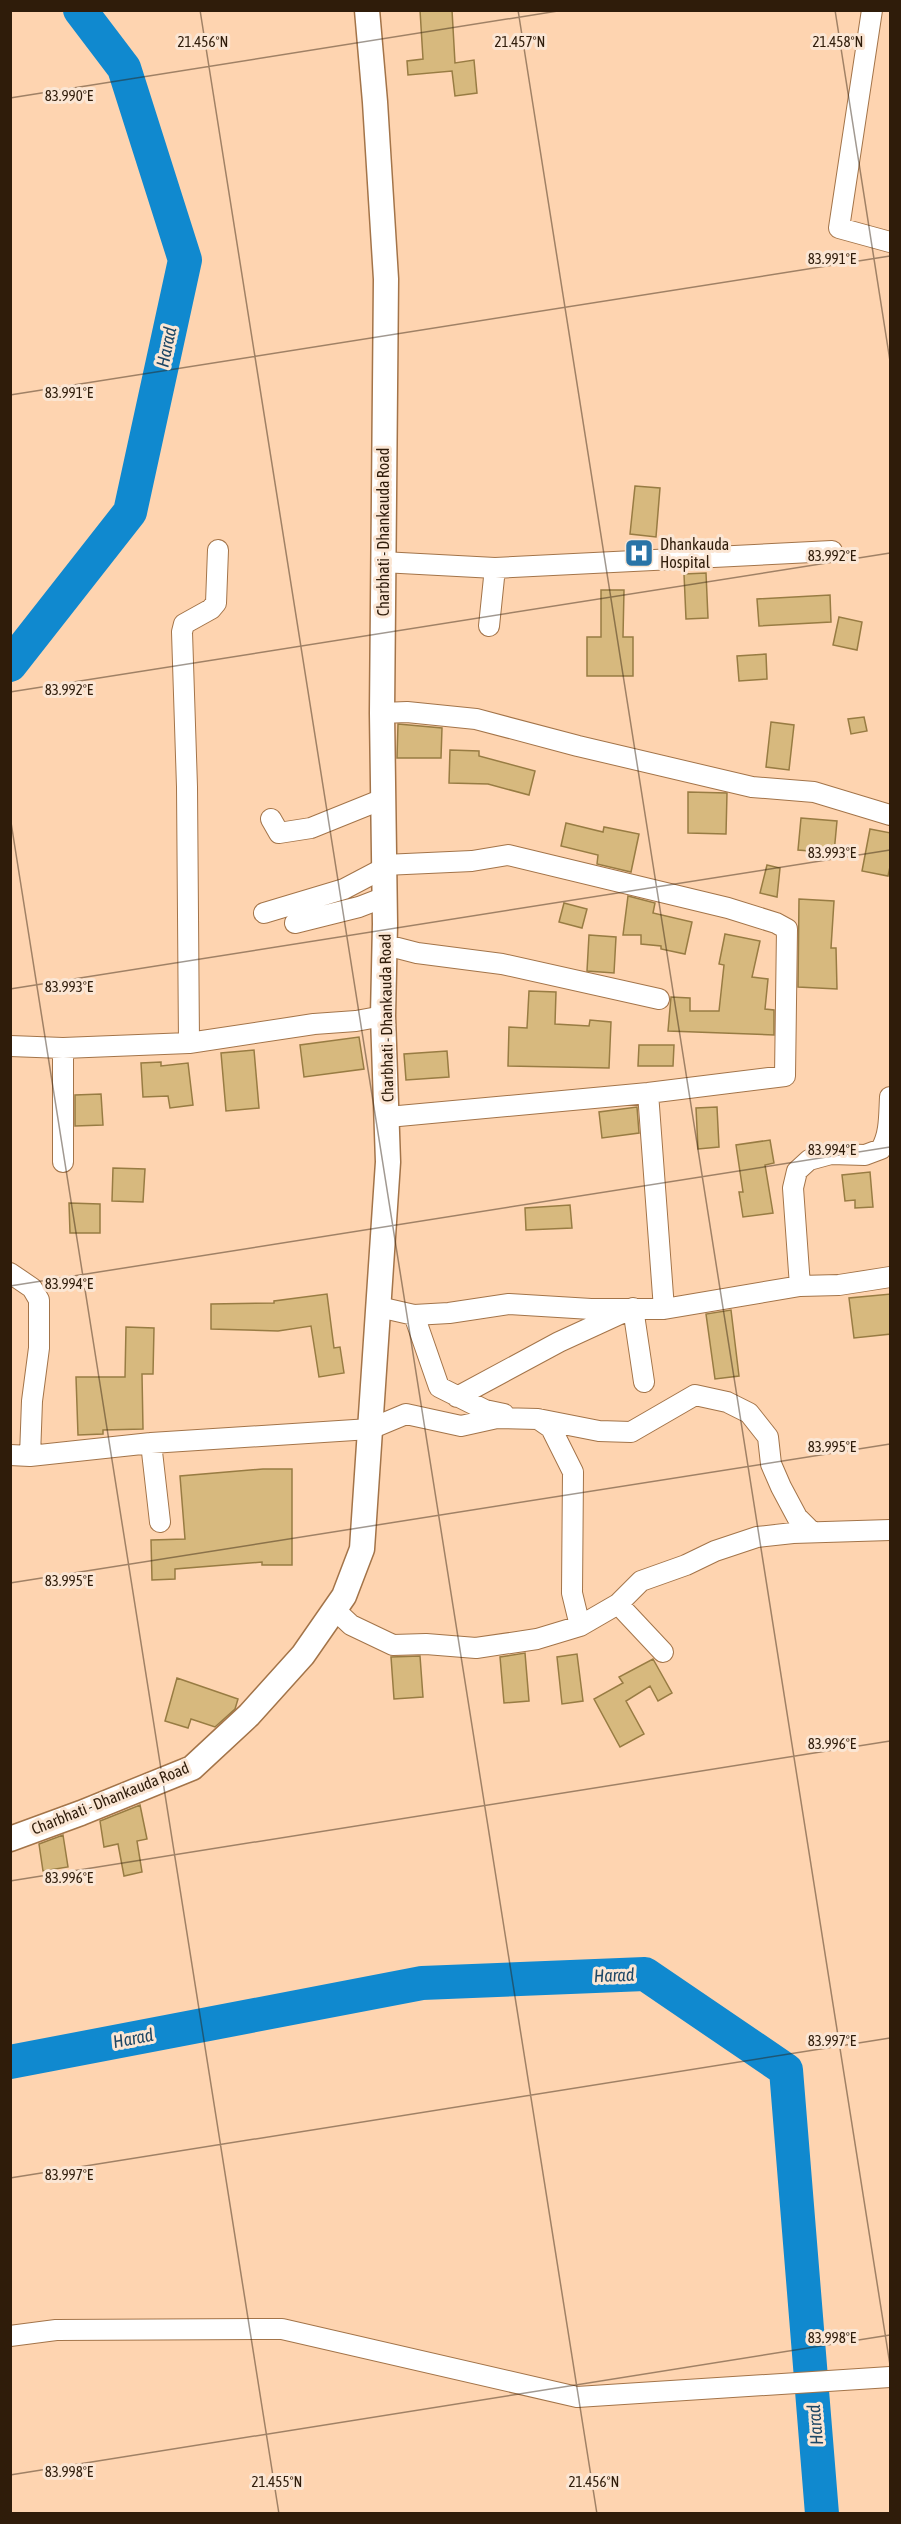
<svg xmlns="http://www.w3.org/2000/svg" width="901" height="2524" viewBox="0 0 901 2524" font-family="'Asap Condensed',sans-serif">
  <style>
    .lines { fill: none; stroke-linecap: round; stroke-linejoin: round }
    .river { stroke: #1089cf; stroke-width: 34 }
    .building { fill: #d7b97e; stroke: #987c43; stroke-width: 1.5 }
    .minor-casing { stroke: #a37449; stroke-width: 22 }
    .tertiary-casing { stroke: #a37449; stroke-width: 27 }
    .minor { stroke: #fff; stroke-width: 20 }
    .tertiary { stroke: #fff; stroke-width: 24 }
    .ticks { fill: none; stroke: #2f1c0a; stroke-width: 1.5; stroke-opacity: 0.45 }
    .labels { text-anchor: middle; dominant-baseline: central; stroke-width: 6; stroke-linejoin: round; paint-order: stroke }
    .street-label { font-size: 16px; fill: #2f1c0a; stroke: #fbe6d4 }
    .poi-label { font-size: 16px; fill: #2f1c0a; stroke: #fbe6d4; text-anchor: start }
    .water-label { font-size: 18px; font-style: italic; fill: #1e4765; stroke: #fbe6d4 }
    .ticks-label { font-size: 15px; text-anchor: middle; fill: #2f1c0a; stroke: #fbe6d4; stroke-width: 6; stroke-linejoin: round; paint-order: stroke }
  </style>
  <rect width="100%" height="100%" fill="#fed4b0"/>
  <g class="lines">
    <!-- river -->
    <path class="river" d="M10,665L130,512L185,260L124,68L80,10
      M10,2062L422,1983L645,1974L786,2070L822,2514"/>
  </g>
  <!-- building -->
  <path class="building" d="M420,10H452L455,63L474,60L477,93L455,96L452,71L408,75L407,61L423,59Z
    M635,486L660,488L656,537L630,534Z
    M706,573L708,618L686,619L684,574Z
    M601,590H624L623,637H633V676H587V637H601Z
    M830,595L831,622L759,626L757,599Z
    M839,617L862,622L857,650L833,645Z
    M766,654L767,679L739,681L737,656Z
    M864,717L867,731L851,734L848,719Z
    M771,722L794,725L789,770L766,767Z
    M398,724L442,728L441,758H397Z
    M450,750L479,751V756L535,771L529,795L488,784L449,783Z
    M688,792L727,793L726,834L688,833Z
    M801,818L837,821L834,853L798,850Z
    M566,823L603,832L604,827L639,834L631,872L597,864L598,855L561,846Z
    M870,829L891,833V862L888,876L862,871Z
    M767,865L780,868L777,897L760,893Z
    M628,896L655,903L653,913L692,922L685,954L661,949V946L641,944V935H623Z
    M799,899L834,901L831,948H836L837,989L798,987Z
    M564,903L587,909L582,928L559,922Z
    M725,934L760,941L752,977L768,979L765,1009L774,1010V1035L668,1031L671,997L690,998V1011H719L724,965L719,964Z
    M589,935L616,937L614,973L587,971Z
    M529,991L556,992L555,1024L589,1026L590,1020L611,1022L609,1068L508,1066L509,1027L527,1028Z
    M359,1037L364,1069L304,1077L300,1045Z
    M639,1045H674L673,1066H638Z
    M254,1050L259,1108L226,1111L221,1053Z
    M447,1051L449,1077L406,1080L404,1054Z
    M161,1062V1066L188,1063L193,1105L170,1108L168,1096L143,1097L141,1063Z
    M101,1094L103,1125L75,1126V1095Z
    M637,1107L639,1133L602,1138L599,1112Z
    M717,1107L719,1147L698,1149L696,1108Z
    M770,1140L774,1163L765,1165L773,1213L743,1217L739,1192H743L736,1145Z
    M113,1168L145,1169L143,1202L112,1201Z
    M870,1172L873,1207L855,1208V1200L845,1201L842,1175Z
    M69,1203L100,1204V1233H70Z
    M570,1205L572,1228L526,1230L525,1208Z
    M327,1294L334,1348L340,1347L344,1373L319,1377L311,1326L278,1331L211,1329V1304L274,1303V1301Z
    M891,1294V1334L854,1338L849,1298Z
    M731,1310L739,1376L715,1379L706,1314Z
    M126,1327L154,1328L153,1374H142L143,1429L103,1430V1434L78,1435L76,1377H125Z
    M263,1469H292V1565H262V1562L175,1569V1579L152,1580L151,1540L185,1539L180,1476Z
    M525,1653L529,1701L504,1703L500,1657Z
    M577,1654L583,1701L562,1704L557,1657Z
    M420,1656L423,1697L394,1699L391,1657Z
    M653,1659L672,1693L658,1701L650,1686L626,1701L644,1734L620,1747L594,1699L623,1683L619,1677Z
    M177,1678L238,1699L235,1709L215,1727L191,1719L188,1728L165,1721Z
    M140,1805L147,1839L137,1841L142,1872L124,1876L118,1844L104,1847L100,1821Z
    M63,1835L68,1867L43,1871L39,1844Z"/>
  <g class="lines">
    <!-- minor casing -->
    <g class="minor-casing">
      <path id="minor" d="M872,10L839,228L890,242
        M382,562L495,568L832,551
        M489,626L495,568
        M382,713L407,712L476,719L578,746L752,787L814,792L890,815
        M271,819L279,833L311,828L383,799
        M384,865L472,861L508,855L728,908L776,923L787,929L785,1076L648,1093L388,1117
        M264,913L344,889L384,868
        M295,923L359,907L385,897
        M385,929L386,945L417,953L502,964L659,999
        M189,1043L187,787L182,632L184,624L211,609L216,603L218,550
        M10,1046L63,1048L189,1043L314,1024L356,1021L383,1016
        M63,1048V1162
        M648,1093L664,1309
        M10,1273L32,1288L39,1300V1348L32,1401L30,1456
        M800,1286L793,1188L797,1171L809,1160L831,1154L865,1155L881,1149C890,1134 889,1115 890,1097
        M379,1307L414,1315L449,1313L509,1304L591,1309H664L800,1286L839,1285L890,1277
        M414,1315L439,1387L485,1410L504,1414
        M457,1397L559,1342L633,1308L644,1382
        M538,1419L599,1431L631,1432L695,1395L727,1402L749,1413L768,1437L771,1464L781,1487L797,1517L812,1532
        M151,1443L160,1522
        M10,1455L30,1456L151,1443L370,1429L406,1414L461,1426L497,1418L538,1419L551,1428L573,1472L572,1593L580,1626
        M618,1604L663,1652
        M335,1610L351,1625L393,1645L426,1644L476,1648L537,1639L580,1626L618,1604L641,1581L686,1565L715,1551L757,1537L793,1533L890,1530
        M10,2336L56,2330L282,2329L577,2397L890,2377"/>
    </g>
    <!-- tertiary casing -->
    <g class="tertiary-casing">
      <path id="tertiary" d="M10,1839L81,1813L192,1768L249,1715L303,1655L344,1596L362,1549L388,1162L383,1016L385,924L382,713L386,279L375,102L367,10"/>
    </g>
    <!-- minor -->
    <use href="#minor" class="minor"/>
    <!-- tertiary -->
    <use href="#tertiary" class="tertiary"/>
  </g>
  <!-- ticks -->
  <path class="ticks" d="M200,10L597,2514M518,10L890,2365M835,10L890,361M10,98L564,10M10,395L890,256M10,692L890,553M10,816L279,2514M10,989L890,850M10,1286L890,1147M10,1583L890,1444M10,1881L890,1741M10,2178L890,2038M10,2475L890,2335"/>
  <!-- icons -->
  <defs>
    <g id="hospital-square" transform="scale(1.5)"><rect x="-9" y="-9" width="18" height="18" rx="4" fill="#2974a7" stroke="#fbe6d4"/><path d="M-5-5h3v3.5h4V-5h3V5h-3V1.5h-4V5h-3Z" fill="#fff"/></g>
  </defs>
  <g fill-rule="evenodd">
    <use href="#hospital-square" x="639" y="553"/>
  </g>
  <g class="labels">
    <!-- street labels -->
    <g class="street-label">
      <text transform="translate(383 532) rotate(-90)">Charbhati - Dhankauda Road</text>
      <text transform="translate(386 1018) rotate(-91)">Charbhati - Dhankauda Road</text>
      <text transform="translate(110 1798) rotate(-22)">Charbhati - Dhankauda Road</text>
    </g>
    <!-- poi labels -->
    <g class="poi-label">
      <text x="660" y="544">Dhankauda<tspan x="660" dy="18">Hospital</tspan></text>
    </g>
    <!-- water labels -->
    <g class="water-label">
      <text transform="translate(166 347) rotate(-78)">Harad</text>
      <text transform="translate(614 1975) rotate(-2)">Harad</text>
      <text transform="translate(133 2038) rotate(-11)">Harad</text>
      <text transform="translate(815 2425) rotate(-95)">Harad</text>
    </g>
  </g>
  <g class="ticks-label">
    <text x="520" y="47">21.457°N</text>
    <text x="203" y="47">21.456°N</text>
    <text x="838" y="47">21.458°N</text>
    <text x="69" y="101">83.990°E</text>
    <text x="832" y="264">83.991°E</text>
    <text x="69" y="398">83.991°E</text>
    <text x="832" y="561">83.992°E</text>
    <text x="69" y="695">83.992°E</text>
    <text x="832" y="858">83.993°E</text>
    <text x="69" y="992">83.993°E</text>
    <text x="832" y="1155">83.994°E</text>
    <text x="69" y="1289">83.994°E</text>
    <text x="832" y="1452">83.995°E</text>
    <text x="69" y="1586">83.995°E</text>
    <text x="832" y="1749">83.996°E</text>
    <text x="69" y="1883">83.996°E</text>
    <text x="832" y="2046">83.997°E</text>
    <text x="69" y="2180">83.997°E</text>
    <text x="832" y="2343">83.998°E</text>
    <text x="69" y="2477">83.998°E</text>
    <text x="277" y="2487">21.455°N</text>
    <text x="594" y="2487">21.456°N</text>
  </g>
  <!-- border -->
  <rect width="901" height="2524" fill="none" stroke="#2f1c0a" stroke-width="24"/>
</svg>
